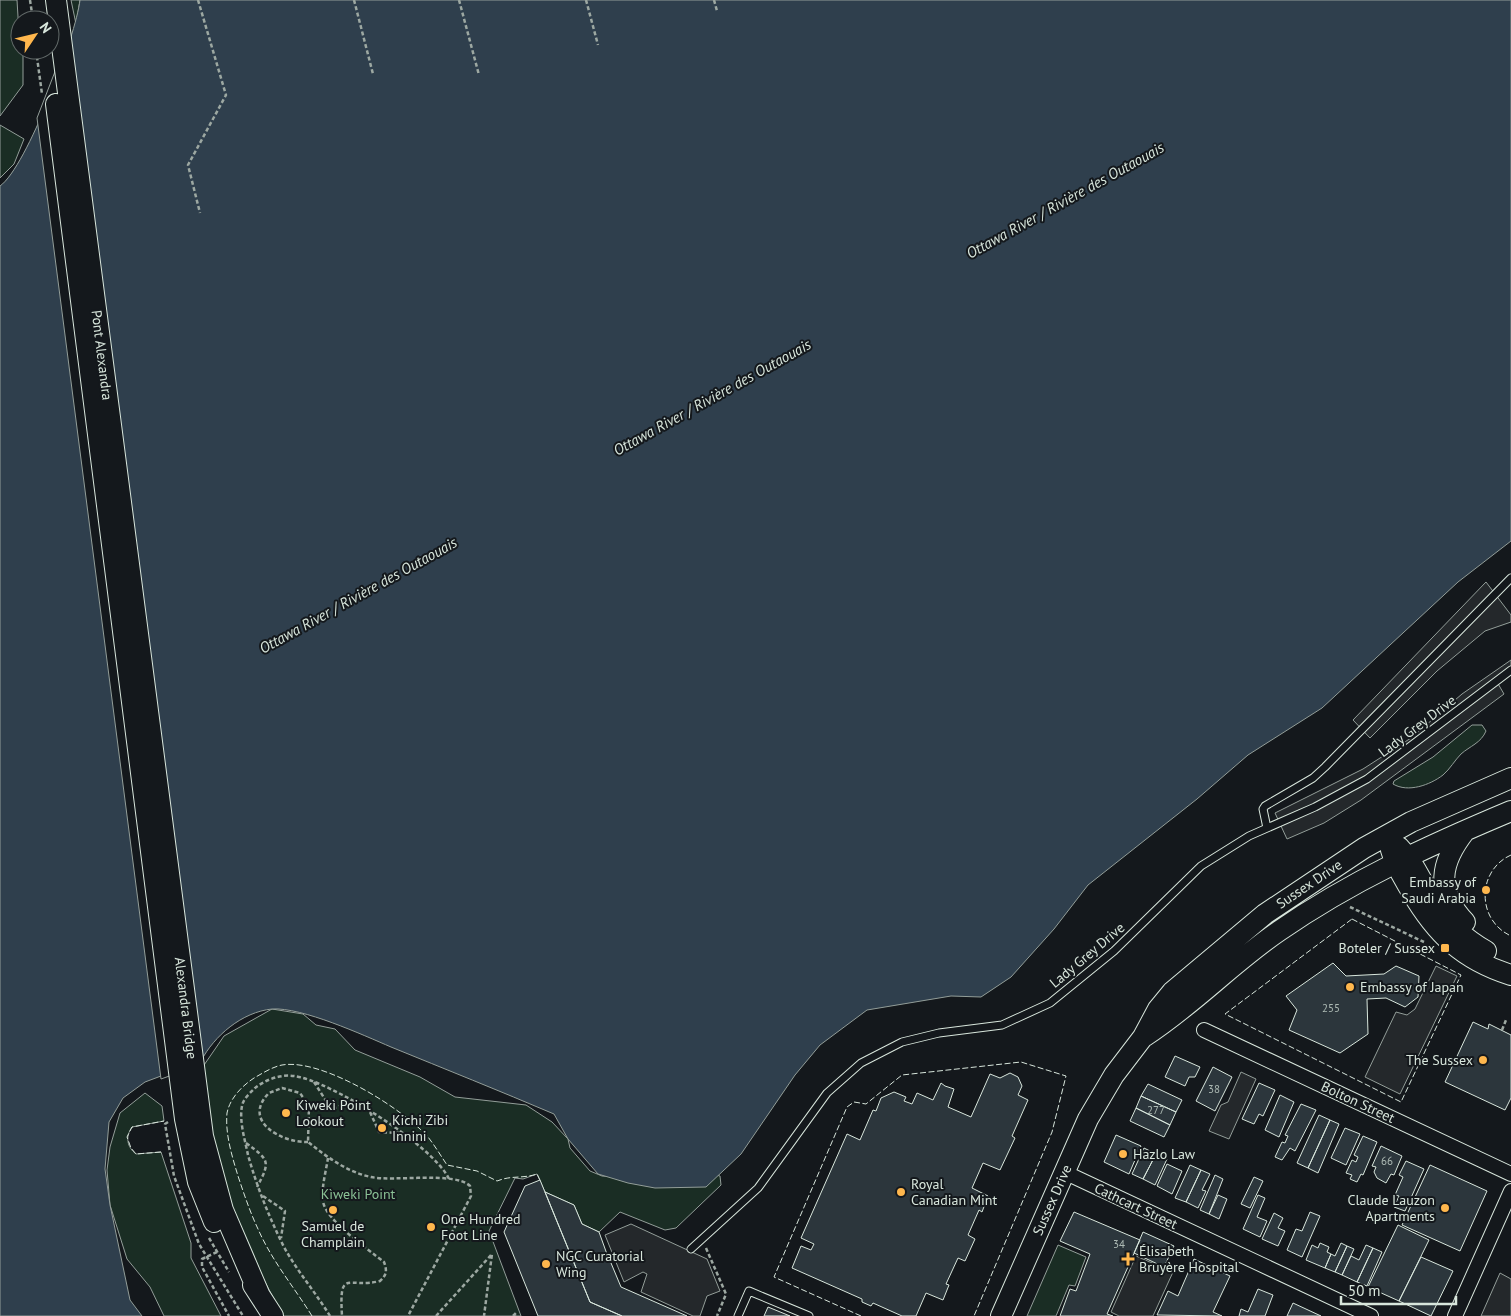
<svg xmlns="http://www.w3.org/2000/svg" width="1511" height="1316" viewBox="0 0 1511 1316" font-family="'PT Sans',sans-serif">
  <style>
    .green { fill: #1a2d24; stroke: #939e99 }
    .parking { fill: #24282b; stroke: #939e99 }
    .water { fill: #2f3f4d; stroke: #939e99 }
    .pier { fill: #14181c; stroke: #939e99 }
    .building { fill: #2c363c; stroke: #d8e6dc }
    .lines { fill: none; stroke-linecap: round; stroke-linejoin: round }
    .lane-casing { stroke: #d8e6dc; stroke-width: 9 }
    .street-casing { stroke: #d8e6dc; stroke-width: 16 }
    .secondary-casing { stroke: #d8e6dc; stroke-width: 22 }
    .path { stroke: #9da8a2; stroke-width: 2.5; stroke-dasharray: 4 2.5; stroke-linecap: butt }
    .lane { stroke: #14181c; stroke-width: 7 }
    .street { stroke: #14181c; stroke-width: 14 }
    .secondary { stroke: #14181c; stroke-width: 20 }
    .fence { stroke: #d8e6dc; stroke-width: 1; stroke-dasharray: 6 2.5; stroke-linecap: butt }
    .poi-dot { fill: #ffb74d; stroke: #14181c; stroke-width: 2 }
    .labels { text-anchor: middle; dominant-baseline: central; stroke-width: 4; stroke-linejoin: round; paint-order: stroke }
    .number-label { font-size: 11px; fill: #adbab4 }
    .street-label { font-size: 14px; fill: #d8e6dc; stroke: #14181c }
    .poi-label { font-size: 14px; fill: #d8e6dc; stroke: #14181c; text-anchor: start }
    .park-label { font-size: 14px; fill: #8ac095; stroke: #14181c }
    .water-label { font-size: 15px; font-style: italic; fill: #d8e6dc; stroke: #14181c }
  </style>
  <rect width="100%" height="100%" fill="#14181c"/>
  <!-- green -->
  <path class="green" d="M0,0H17L20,50H23V85L0,116Z
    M71,0H80L76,24Z
    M0,125L24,139L14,164L0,178Z
    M1472,725H1482L1486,731C1481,743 1470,746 1461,754C1455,760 1450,769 1443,775C1430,785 1408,793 1393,784L1394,781L1433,757Z
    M272,1009L303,1014L316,1025L335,1029L355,1050L420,1077L455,1097L526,1105L552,1122L568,1139L570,1148L590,1171L602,1176L692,1181L713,1174L720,1176L721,1185L676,1228L665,1230L620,1212L599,1232L582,1224L574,1205L545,1192L537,1174L523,1179L515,1178L489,1231L521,1316H283L246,1246L223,1195L202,1089V1068L224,1036Z
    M145,1093L162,1106L164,1121L132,1127C125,1137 127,1147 136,1154L161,1152L191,1243V1258L221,1316H164L150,1287L127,1259L110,1205L107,1170L110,1147L120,1113Z
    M1058,1245L1086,1257L1075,1286L1069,1285L1056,1316H1027Z"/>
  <!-- parking -->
  <path class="parking" d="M1486,582L1511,615V622L1485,631L1437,671L1370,738L1353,720Z
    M1511,660V673L1497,682L1504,694L1361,800L1324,823L1287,839L1275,813L1363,769L1411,738L1462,694Z
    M1436,966L1457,976L1400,1094L1365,1077L1396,1012L1407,1015L1415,1009Z
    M1241,1072L1256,1079L1229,1139L1209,1131L1221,1105L1228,1102Z
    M631,1224L707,1259L720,1291L707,1296L700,1316H693L641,1292L647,1274L643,1272L624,1282L605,1235Z
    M1136,1256L1173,1272L1153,1316H1119L1111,1312Z
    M1500,1273L1511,1279V1316H1481Z"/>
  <!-- water -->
  <path class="water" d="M80,0H1511V541L1458,582L1322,708L1248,755L1197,799L1088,885L1054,929L1011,977L981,997L951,996L867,1010L820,1045L795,1075L741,1154L706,1187L655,1188L628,1183L598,1174L568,1139L554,1114C500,1091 445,1069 391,1047C363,1035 302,1007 272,1009C242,1012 214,1036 201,1061L145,1082L123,1098L109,1122L105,1169L110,1205L130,1300L142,1316H0V186C27,167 76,35 80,0Z"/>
  <!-- pier -->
  <path class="pier" d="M68,38L200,1065L161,1079L37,118Z"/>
  <!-- building -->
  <path class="building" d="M1333,963L1346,976L1384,974L1396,966L1419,976L1418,997L1405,1007L1386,998L1367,999L1368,1034L1340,1053L1289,1030L1297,1010L1286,996Z
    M1473,1022L1488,1029L1489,1024L1511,1035V1098L1505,1110L1445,1082Z
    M1175,1056L1200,1067L1195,1077H1189L1185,1086L1165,1077Z
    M1213,1067L1232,1077L1215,1111L1196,1101Z
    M1010,1073L1018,1077L1022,1086L1018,1095L1028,1100L1012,1136L1015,1138L1000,1170L983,1163L972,1188L988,1196L982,1212L979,1210L968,1235L975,1239L965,1261L958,1258L946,1284L949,1285L943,1300L926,1293L916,1316H902L873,1303L871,1306L862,1302V1299L792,1268L801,1246L811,1250L814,1244L801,1238L847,1134L860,1140L873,1110L876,1111L881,1098L894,1092L906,1097L904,1101L912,1104L917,1093L933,1100L941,1083L945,1086L954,1089L948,1107L971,1117L990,1074L1000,1078Z
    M1259,1083L1275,1090L1263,1116L1259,1114L1254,1124L1242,1119Z
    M1148,1084L1182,1100L1176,1112L1141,1096Z
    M1280,1095L1294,1102L1279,1137L1265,1130Z
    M1141,1096L1176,1112L1170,1125L1136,1108Z
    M1301,1104L1316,1110L1295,1151L1290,1148L1282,1160L1275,1157L1282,1142L1285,1143L1288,1136L1285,1135Z
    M1136,1108L1170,1125L1164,1137L1130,1121Z
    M1319,1115L1330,1120L1308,1168L1297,1163Z
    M1330,1120L1339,1124L1318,1173L1308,1168Z
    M1345,1128L1360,1134L1346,1165L1331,1158Z
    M1116,1135L1141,1146L1129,1174L1104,1162Z
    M1363,1136L1377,1142L1363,1175L1361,1174L1357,1182L1350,1179L1352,1175L1346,1173L1352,1160L1356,1162L1358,1157L1354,1155Z
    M1381,1146L1402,1156L1394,1175L1391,1174L1386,1183L1377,1178L1374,1172L1376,1167L1372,1166Z
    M1144,1148L1156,1154L1143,1179L1132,1174Z
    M1156,1154L1167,1159L1155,1185L1143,1179Z
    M1406,1161L1424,1169L1405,1211L1394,1207L1399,1196L1395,1195L1403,1177L1399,1175Z
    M1167,1164L1182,1171L1172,1194L1157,1186Z
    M1190,1165L1201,1170L1186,1202L1175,1198Z
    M1430,1165L1487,1191L1460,1251L1402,1225Z
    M1201,1170L1210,1174L1202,1190L1206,1191L1198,1208L1186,1202Z
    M1215,1175L1223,1179L1209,1214L1200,1210Z
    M1254,1177L1263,1181L1250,1208L1241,1204Z
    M540,1180L590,1302L622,1316H538L504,1232L525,1186Z
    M545,1192L574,1205L582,1224L599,1232L608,1257L613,1258L611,1263L621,1287L687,1316H622L590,1302Z
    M1218,1195L1227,1199L1219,1219L1209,1214Z
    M1258,1195L1265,1198L1257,1217L1267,1221L1260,1237L1243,1229Z
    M1074,1212L1140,1240L1107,1314L1113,1316H1060L1070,1289L1076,1291L1090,1254L1060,1241Z
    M1310,1212L1320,1216L1302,1257L1287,1250L1296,1229L1302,1231Z
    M1274,1213L1283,1218L1278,1228L1285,1231L1278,1246L1262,1239Z
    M1398,1225L1429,1240L1399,1301L1368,1287Z
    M1143,1232L1174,1246L1164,1267L1134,1253Z
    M1320,1243L1329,1247L1327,1252L1331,1254L1325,1268L1306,1260L1312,1245L1318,1248Z
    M1341,1243L1347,1246L1335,1272L1325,1268L1331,1254L1335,1256Z
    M1366,1245L1373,1248L1357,1282L1342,1275L1351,1256L1359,1260Z
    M1347,1246L1354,1249L1342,1275L1335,1272Z
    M1373,1248L1382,1252L1367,1286L1357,1282Z
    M1421,1257L1453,1271L1431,1316L1399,1301Z
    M1194,1259L1230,1276L1213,1312L1222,1316L1157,1315L1168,1291L1178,1296Z
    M1258,1289L1273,1295L1265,1316H1239L1241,1309L1248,1312Z
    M1293,1303L1321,1316H1287Z
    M768,1307L790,1316H764Z"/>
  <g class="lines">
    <!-- lane casing -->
    <g class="lane-casing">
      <path id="lane" d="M1267,828L1263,809L1265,806L1313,778L1325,767L1511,578
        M691,1249L758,1188L827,1093L861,1063L902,1042L939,1033L1002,1025L1050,1003L1114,951L1201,866L1249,836L1315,807L1367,779L1511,670
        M738,1316L749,1291L809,1316"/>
    </g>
    <!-- street casing -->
    <g class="street-casing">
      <path id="street" d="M1204,1030L1511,1174
        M1064,1172L1371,1316
        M1455,1316L1511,1191"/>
    </g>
    <!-- secondary casing -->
    <g class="secondary-casing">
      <path id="secondary" d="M56,0L203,1136L223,1210L260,1296
        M56,104L185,1119L198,1182L214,1222
        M1465,831C1440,863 1435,890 1465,922
        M1399,847C1415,863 1422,884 1435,903C1448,924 1465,939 1486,951
        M1391,850C1395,865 1403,877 1411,891C1436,934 1463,960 1511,975
        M1145,1036C1193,1005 1232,963 1279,931C1351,881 1430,845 1511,811
        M253,1285L273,1316
        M1001,1316L1088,1119L1114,1075L1143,1037L1158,1009L1172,992L1265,914L1364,848L1411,822L1511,778"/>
    </g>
    <!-- path -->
    <path class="path" d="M30,0L33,20
      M198,0L226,95L188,165L200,213
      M354,0L373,74
      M459,0L479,75
      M586,0L598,45
      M714,0L717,11
      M36,50L42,94
      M1350,907L1424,942
      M1502,1030L1506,1020
      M314,1082L330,1107L335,1108L354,1101
      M370,1112L379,1132L399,1133
      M168,1122L165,1124L174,1176L199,1244L243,1316
      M308,1142C282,1143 241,1121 269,1093L282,1088L300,1093L309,1106L308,1142C327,1157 347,1172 371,1177C394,1182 455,1171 470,1186L471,1196L408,1316
      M246,1143C269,1160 271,1161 257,1187
      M328,1158C326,1171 321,1189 323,1201C325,1220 369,1250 384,1262C387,1270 387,1275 380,1281C348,1289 339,1267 342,1316
      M263,1196L285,1211L281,1238
      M209,1238L229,1272
      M706,1248L726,1294L717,1316
      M217,1252L202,1259V1267L229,1316
      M330,1316C316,1293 297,1271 284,1247C269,1217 257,1187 248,1155C245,1140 239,1121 242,1106C243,1099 250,1093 255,1088C265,1080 280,1074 294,1076C329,1080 434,1146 449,1179
      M436,1316L492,1254L484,1316
      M513,1316L516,1313L515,1316"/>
    <!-- lane -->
    <use href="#lane" class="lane"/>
    <!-- street -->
    <use href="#street" class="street"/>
    <!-- secondary -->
    <use href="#secondary" class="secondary"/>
    <!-- fence -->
    <path class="fence" d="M1511,855C1477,870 1476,920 1511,936
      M1352,919L1461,975L1401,1102L1225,1014Z
      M161,1152L136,1154L131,1148L127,1137L132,1127L164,1121
      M312,1316C294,1287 272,1261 258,1229C250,1212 244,1194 238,1176C232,1156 225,1134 227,1113C230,1098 242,1086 254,1078C263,1073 272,1067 282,1065C322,1058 402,1108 428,1137C435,1146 441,1156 447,1165L477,1171L497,1181C512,1175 522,1179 537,1174L540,1180
      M861,1316L774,1277L847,1107L854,1102L866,1104L902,1075L1021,1062L1066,1076L1052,1132L974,1316"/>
  </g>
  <!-- markers -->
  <g class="poi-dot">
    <circle cx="1486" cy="890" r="5"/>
    <rect x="1440" y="943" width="10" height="10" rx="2.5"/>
    <circle cx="1350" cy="987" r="5"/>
    <circle cx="1483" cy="1060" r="5"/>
    <circle cx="286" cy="1113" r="5"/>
    <circle cx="382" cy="1128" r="5"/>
    <circle cx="1123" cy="1154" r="5"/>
    <circle cx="901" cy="1192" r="5"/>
    <circle cx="1445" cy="1208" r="5"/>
    <circle cx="333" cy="1210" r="5"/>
    <circle cx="431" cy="1227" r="5"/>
    <path d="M1125.5 1251.5h5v5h5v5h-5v5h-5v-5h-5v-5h5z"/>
    <circle cx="546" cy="1264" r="5"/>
  </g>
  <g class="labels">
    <!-- number labels -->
    <g class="number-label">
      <text x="1331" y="1008">255</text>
      <text x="1214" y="1089">38</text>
      <text x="1156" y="1110">277</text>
      <text x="1387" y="1161">66</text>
      <text x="1119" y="1244">34</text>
    </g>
    <!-- street labels -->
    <g class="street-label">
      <text transform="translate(102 355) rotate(83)">Pont Alexandra</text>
      <text transform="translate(1417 726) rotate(-37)">Lady Grey Drive</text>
      <text transform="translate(1309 884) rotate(-34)">Sussex Drive</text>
      <text transform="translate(1087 955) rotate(-40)">Lady Grey Drive</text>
      <text transform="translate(186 1008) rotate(83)">Alexandra Bridge</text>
      <text transform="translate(1358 1102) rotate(25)">Bolton Street</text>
      <text transform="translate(1052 1200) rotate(-66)">Sussex Drive</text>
      <text transform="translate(1136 1206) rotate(25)">Cathcart Street</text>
    </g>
    <!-- poi labels -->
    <g class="poi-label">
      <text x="1476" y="882" text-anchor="end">Embassy of<tspan x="1476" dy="16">Saudi Arabia</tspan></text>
      <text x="1435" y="948" text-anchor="end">Boteler / Sussex</text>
      <text x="1360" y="987">Embassy of Japan</text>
      <text x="1473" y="1060" text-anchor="end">The Sussex</text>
      <text x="296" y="1105">Kìwekì Point<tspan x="296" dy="16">Lookout</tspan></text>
      <text x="392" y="1120">Kichi Zibi<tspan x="392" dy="16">Innini</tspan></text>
      <text x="1133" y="1154">Hazlo Law</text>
      <text x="911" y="1184">Royal<tspan x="911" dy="16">Canadian Mint</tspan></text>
      <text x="1435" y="1200" text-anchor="end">Claude Lauzon<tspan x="1435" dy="16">Apartments</tspan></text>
      <text x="441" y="1219">One Hundred<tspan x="441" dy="16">Foot Line</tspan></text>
      <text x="333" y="1226" text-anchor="middle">Samuel de<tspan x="333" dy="16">Champlain</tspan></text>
      <text x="1139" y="1251">Élisabeth<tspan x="1139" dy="16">Bruyère Hospital</tspan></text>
      <text x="556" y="1256">NGC Curatorial<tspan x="556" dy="16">Wing</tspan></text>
    </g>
    <!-- park labels -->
    <g class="park-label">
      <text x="358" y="1194">Kìwekì Point</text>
    </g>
    <!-- water labels -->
    <g class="water-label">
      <text transform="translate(1065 200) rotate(-29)">Ottawa River / Rivière des Outaouais</text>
      <text transform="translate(712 397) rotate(-29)">Ottawa River / Rivière des Outaouais</text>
      <text transform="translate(358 595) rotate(-29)">Ottawa River / Rivière des Outaouais</text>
    </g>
  </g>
  <!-- north arrow -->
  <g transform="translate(35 35) rotate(55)"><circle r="24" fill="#14181c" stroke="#626a69"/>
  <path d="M0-4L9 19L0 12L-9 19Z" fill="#ffb74d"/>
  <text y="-8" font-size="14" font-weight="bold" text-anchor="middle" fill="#d8e6dc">N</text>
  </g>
  <!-- scale -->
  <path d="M1341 1296v8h115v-8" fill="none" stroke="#d8e6dc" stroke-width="2.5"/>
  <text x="1348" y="1296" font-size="15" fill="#d8e6dc" stroke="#14181c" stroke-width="4" paint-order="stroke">50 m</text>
</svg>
